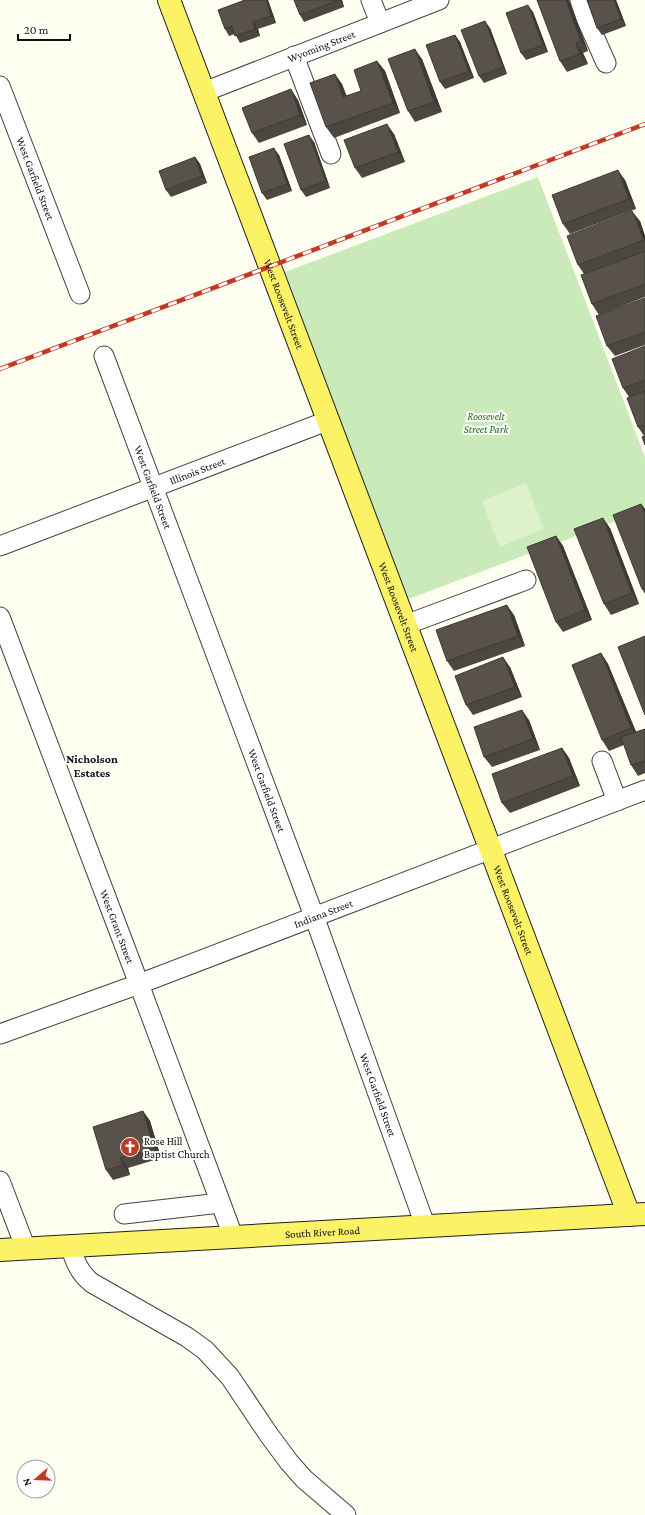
<svg xmlns="http://www.w3.org/2000/svg" width="645" height="1515" viewBox="0 0 645 1515" font-family="'Crimson Pro',serif">
  <style>
    .green { fill: #caebb9 }
    .pitch { fill: #ddf2cb }
    .lines { fill: none; stroke-linecap: round; stroke-linejoin: round }
    .minor-casing { stroke: #424242; stroke-width: 21 }
    .major-casing { stroke: #202020; stroke-width: 24 }
    .minor { stroke: #fff; stroke-width: 19 }
    .major { stroke: #fbf265; stroke-width: 22 }
    .rail-casing { stroke: #c33923; stroke-width: 4.5 }
    .rail { stroke: #fff; stroke-width: 3; stroke-dasharray: 9; stroke-linecap: butt }
    .wall { fill: #4c4740 }
    .shaded-wall { fill: #3e3934 }
    .building { fill: #58524b; stroke: #3e3934 }
    .labels { text-anchor: middle; dominant-baseline: central; stroke-width: 4; stroke-linejoin: round; paint-order: stroke }
    .street-label { font-size: 11px; fill: #0f0f0f; stroke: #fff }
    .park-label { font-size: 11px; font-style: italic; fill: #1f691d; stroke: #fff }
    .poi-label { font-size: 11px; fill: #0f0f0f; stroke: #fff; text-anchor: start }
    .neighbourhood-label { font-size: 12px; font-weight: bold; fill: #0f0f0f; stroke: #fff }
  </style>
  <rect width="100%" height="100%" fill="#fffff1"/>
  <!-- green -->
  <path class="green" d="M538,177L645,457V510L406,600L285,272Z"/>
  <!-- pitch -->
  <path class="pitch" d="M526,483L544,529L500,547L482,501Z"/>
  <g class="lines">
    <!-- minor casing -->
    <g class="minor-casing">
      <g id="minor">
        <path d="M371,0L380,23"/>
        <path d="M580,0L586,18L606,63"/>
        <path d="M294,56L331,154"/>
        <path id="s1" d="M0,86L80,294"/>
        <path id="s2" d="M204,92L439,0"/>
        <path id="s3" d="M104,356L314,916L425,1225"/>
        <path id="s4" d="M0,546L327,421"/>
        <path id="s5" d="M0,617L139,984L233,1236"/>
        <path d="M405,625L526,580"/>
        <path d="M602,761L617,801"/>
        <path id="s6" d="M0,1034L139,984L645,790"/>
        <path d="M0,1181L26,1249"/>
        <path d="M124,1214L220,1203"/>
        <path d="M70,1246C75,1261 79,1273 92,1283L187,1337L205,1350L230,1377L269,1435L289,1462L304,1479L346,1515"/>
      </g>
    </g>
    <!-- major casing -->
    <g class="major-casing">
      <g id="major">
        <path id="s7" d="M169,0L629,1215"/>
        <path id="s8" d="M0,1250L645,1214"/>
      </g>
    </g>
    <!-- minor -->
    <use href="#minor" class="minor"/>
    <!-- major -->
    <use href="#major" class="major"/>
    <!-- rail casing -->
    <g class="rail-casing">
      <path id="rail" d="M0,369L645,124"/>
    </g>
    <!-- rail -->
    <use href="#rail" class="rail"/>
  </g>
  <!-- wall -->
  <path class="wall" d="M245,0H268L276,23L258,29L260,36L240,43L235,34L229,36L225,29Z
    M294,0H342L344,7L304,22L300,15Z
    M569,0L588,51L583,53L588,64L567,72L560,61Z
    M587,0H616L626,26L602,35L597,28Z
    M533,12L548,52L526,60L521,53Z
    M490,28L507,74L484,83L479,76Z
    M455,35L460,42L474,78L445,89L440,82Z
    M422,59L442,112L415,122L408,111Z
    M377,61L385,71L400,113L334,138L326,127L342,84L346,96L361,91Z
    M298,100L307,125L259,143L252,133Z
    M394,134L405,162L362,178L355,168Z
    M314,142L330,188L306,197L301,190Z
    M279,155L292,191L267,200L262,193Z
    M195,157L200,164L207,183L171,197L166,190Z
    M625,180L636,209L570,234L563,224Z
    M640,221L645,236V297L599,315L592,304L584,274L578,265Z
    M645,298V345L615,356L607,346Z
    M645,346V445L644,436L638,427L629,397L623,388Z
    M641,504L645,509V594L642,589Z
    M610,528L639,604L611,615L604,604Z
    M556,536L563,546L592,620L563,632L556,622Z
    M514,615L525,646L454,671L447,661Z
    M601,653L608,664L636,732L645,729V773L638,776L631,765L624,745L609,751L602,740Z
    M510,667L522,697L473,715L466,705Z
    M529,720L540,750L492,767L484,757Z
    M562,748L569,758L580,786L510,813L502,803Z
    M143,1111L150,1121L161,1158L128,1168L130,1175L113,1180L106,1170Z"/>
  <!-- shaded-wall -->
  <path class="shaded-wall" d="M266,0H268L276,23L271,16Z
    M340,0H342L344,7Z
    M566,0H569L588,51L581,41Z
    M614,0H616L626,26L621,19Z
    M528,5L533,12L548,52L543,45Z
    M485,21L490,28L507,74L503,67Z
    M253,22L258,29L260,36L255,29Z
    M455,35L460,42L474,78L469,71Z
    M576,43L583,53L588,64L580,54Z
    M415,49L422,59L442,112L434,102Z
    M377,61L385,71L400,113L393,103Z
    M335,74L342,84L351,107L343,97Z
    M291,89L298,100L307,125L300,115Z
    M387,124L394,134L405,162L398,152Z
    M309,135L314,142L330,188L326,181Z
    M274,148L279,155L292,191L287,184Z
    M195,157L200,164L207,183L202,176Z
    M618,170L625,180L636,209L629,199Z
    M632,211L640,221L645,236V243L644,240Z
    M641,504L645,509V514Z
    M603,518L610,528L639,604L632,593Z
    M556,536L563,546L592,620L585,610Z
    M507,605L514,615L525,646L518,636Z
    M601,653L608,664L639,739L631,728Z
    M503,657L510,667L522,697L515,687Z
    M522,710L529,720L540,750L533,739Z
    M562,748L569,758L580,786L573,776Z
    M143,1111L150,1121L161,1158L154,1148Z
    M120,1158L128,1168L130,1175L123,1165Z"/>
  <!-- building -->
  <path class="building" d="M245,0H266L271,16L253,22L255,29L235,36L232,26L225,29L218,10Z
    M294,0H339L300,15Z
    M537,0H566L581,41L576,43L580,54L560,61Z
    M587,0H614L621,19L597,28Z
    M528,5L543,45L521,53L506,13Z
    M485,21L503,67L479,76L461,30Z
    M455,35L469,71L440,82L426,45Z
    M415,49L434,102L408,111L388,59Z
    M377,61L393,103L326,127L310,83L335,74L343,97L361,91L354,70Z
    M291,89L300,115L252,133L242,108Z
    M387,124L398,152L355,168L344,140Z
    M309,135L326,181L301,190L284,144Z
    M274,148L287,184L262,193L249,157Z
    M195,157L202,176L166,190L159,171Z
    M618,170L629,199L563,224L552,195Z
    M632,211L644,240L578,265L567,236Z
    M645,251V284L592,304L581,275Z
    M645,298V332L607,346L596,316Z
    M645,346V380L623,388L612,359Z
    M645,391V425L638,427L627,398Z
    M645,436V445L642,437Z
    M641,504L645,514V588L642,589L613,515Z
    M603,518L632,593L604,604L574,529Z
    M556,536L585,610L556,622L527,547Z
    M507,605L518,636L447,661L436,630Z
    M645,636V715L618,647Z
    M601,653L631,728L602,740L572,665Z
    M503,657L515,687L466,705L455,676Z
    M522,710L533,739L484,757L474,727Z
    M645,729V761L631,765L621,737Z
    M562,748L573,776L502,803L492,774Z
    M143,1111L154,1148L120,1158L123,1165L106,1170L93,1127Z"/>
  <!-- icons -->
  <defs>
    <g id="church-disc" transform="scale(1)"><circle r="9.5" fill="#c33923" stroke="#fff"/><path d="M-1.2-6h2.4v3.5h3.3v2.4h-3.3V6h-2.4V-.1h-3.3v-2.4h3.3Z" fill="#fff"/></g>
  </defs>
  <g fill-rule="evenodd">
    <use href="#church-disc" x="130" y="1147"/>
  </g>
  <g class="labels">
    <!-- street labels -->
    <g class="street-label">
      <text stroke="none"><textPath href="#s2" startOffset="126">Wyoming Street</textPath></text>
      <text stroke="none"><textPath href="#s1" startOffset="99">West Garfield Street</textPath></text>
      <text stroke="none"><textPath href="#s7" startOffset="325">West Roosevelt Street</textPath></text>
      <text stroke="none"><textPath href="#s4" startOffset="211">Illinois Street</textPath></text>
      <text stroke="none"><textPath href="#s3" startOffset="140">West Garfield Street</textPath></text>
      <text stroke="none"><textPath href="#s7" startOffset="649">West Roosevelt Street</textPath></text>
      <text stroke="none"><textPath href="#s3" startOffset="464">West Garfield Street</textPath></text>
      <text stroke="none"><textPath href="#s7" startOffset="973">West Roosevelt Street</textPath></text>
      <text stroke="none"><textPath href="#s6" startOffset="345">Indiana Street</textPath></text>
      <text stroke="none"><textPath href="#s5" startOffset="331">West Grant Street</textPath></text>
      <text stroke="none"><textPath href="#s3" startOffset="788">West Garfield Street</textPath></text>
      <text stroke="none"><textPath href="#s8" startOffset="323">South River Road</textPath></text>
    </g>
    <!-- park labels -->
    <g class="park-label">
      <text x="486" y="416">Roosevelt<tspan x="486" dy="13">Street Park</tspan></text>
    </g>
    <!-- poi labels -->
    <g class="poi-label">
      <text x="144" y="1141">Rose Hill<tspan x="144" dy="13">Baptist Church</tspan></text>
    </g>
    <!-- neighbourhood labels -->
    <g class="neighbourhood-label">
      <text x="92" y="759">Nicholson<tspan x="92" dy="14">Estates</tspan></text>
    </g>
  </g>
  <!-- north arrow -->
  <g transform="translate(36 1479) rotate(251)"><circle r="19" fill="#ffffff" stroke="#9f9f9f"/>
  <path d="M0-3L7 15L0 10L-7 15Z" fill="#c33923"/>
  <text y="-6" font-size="11" font-weight="bold" text-anchor="middle" fill="#0f0f0f">N</text>
  </g>
  <!-- scale -->
  <path d="M18 34v6h52v-6" fill="none" stroke="#0f0f0f" stroke-width="2"/>
  <text x="24" y="34" font-size="12" fill="#0f0f0f" stroke="#ffffff" stroke-width="3" paint-order="stroke">20 m</text>
</svg>
